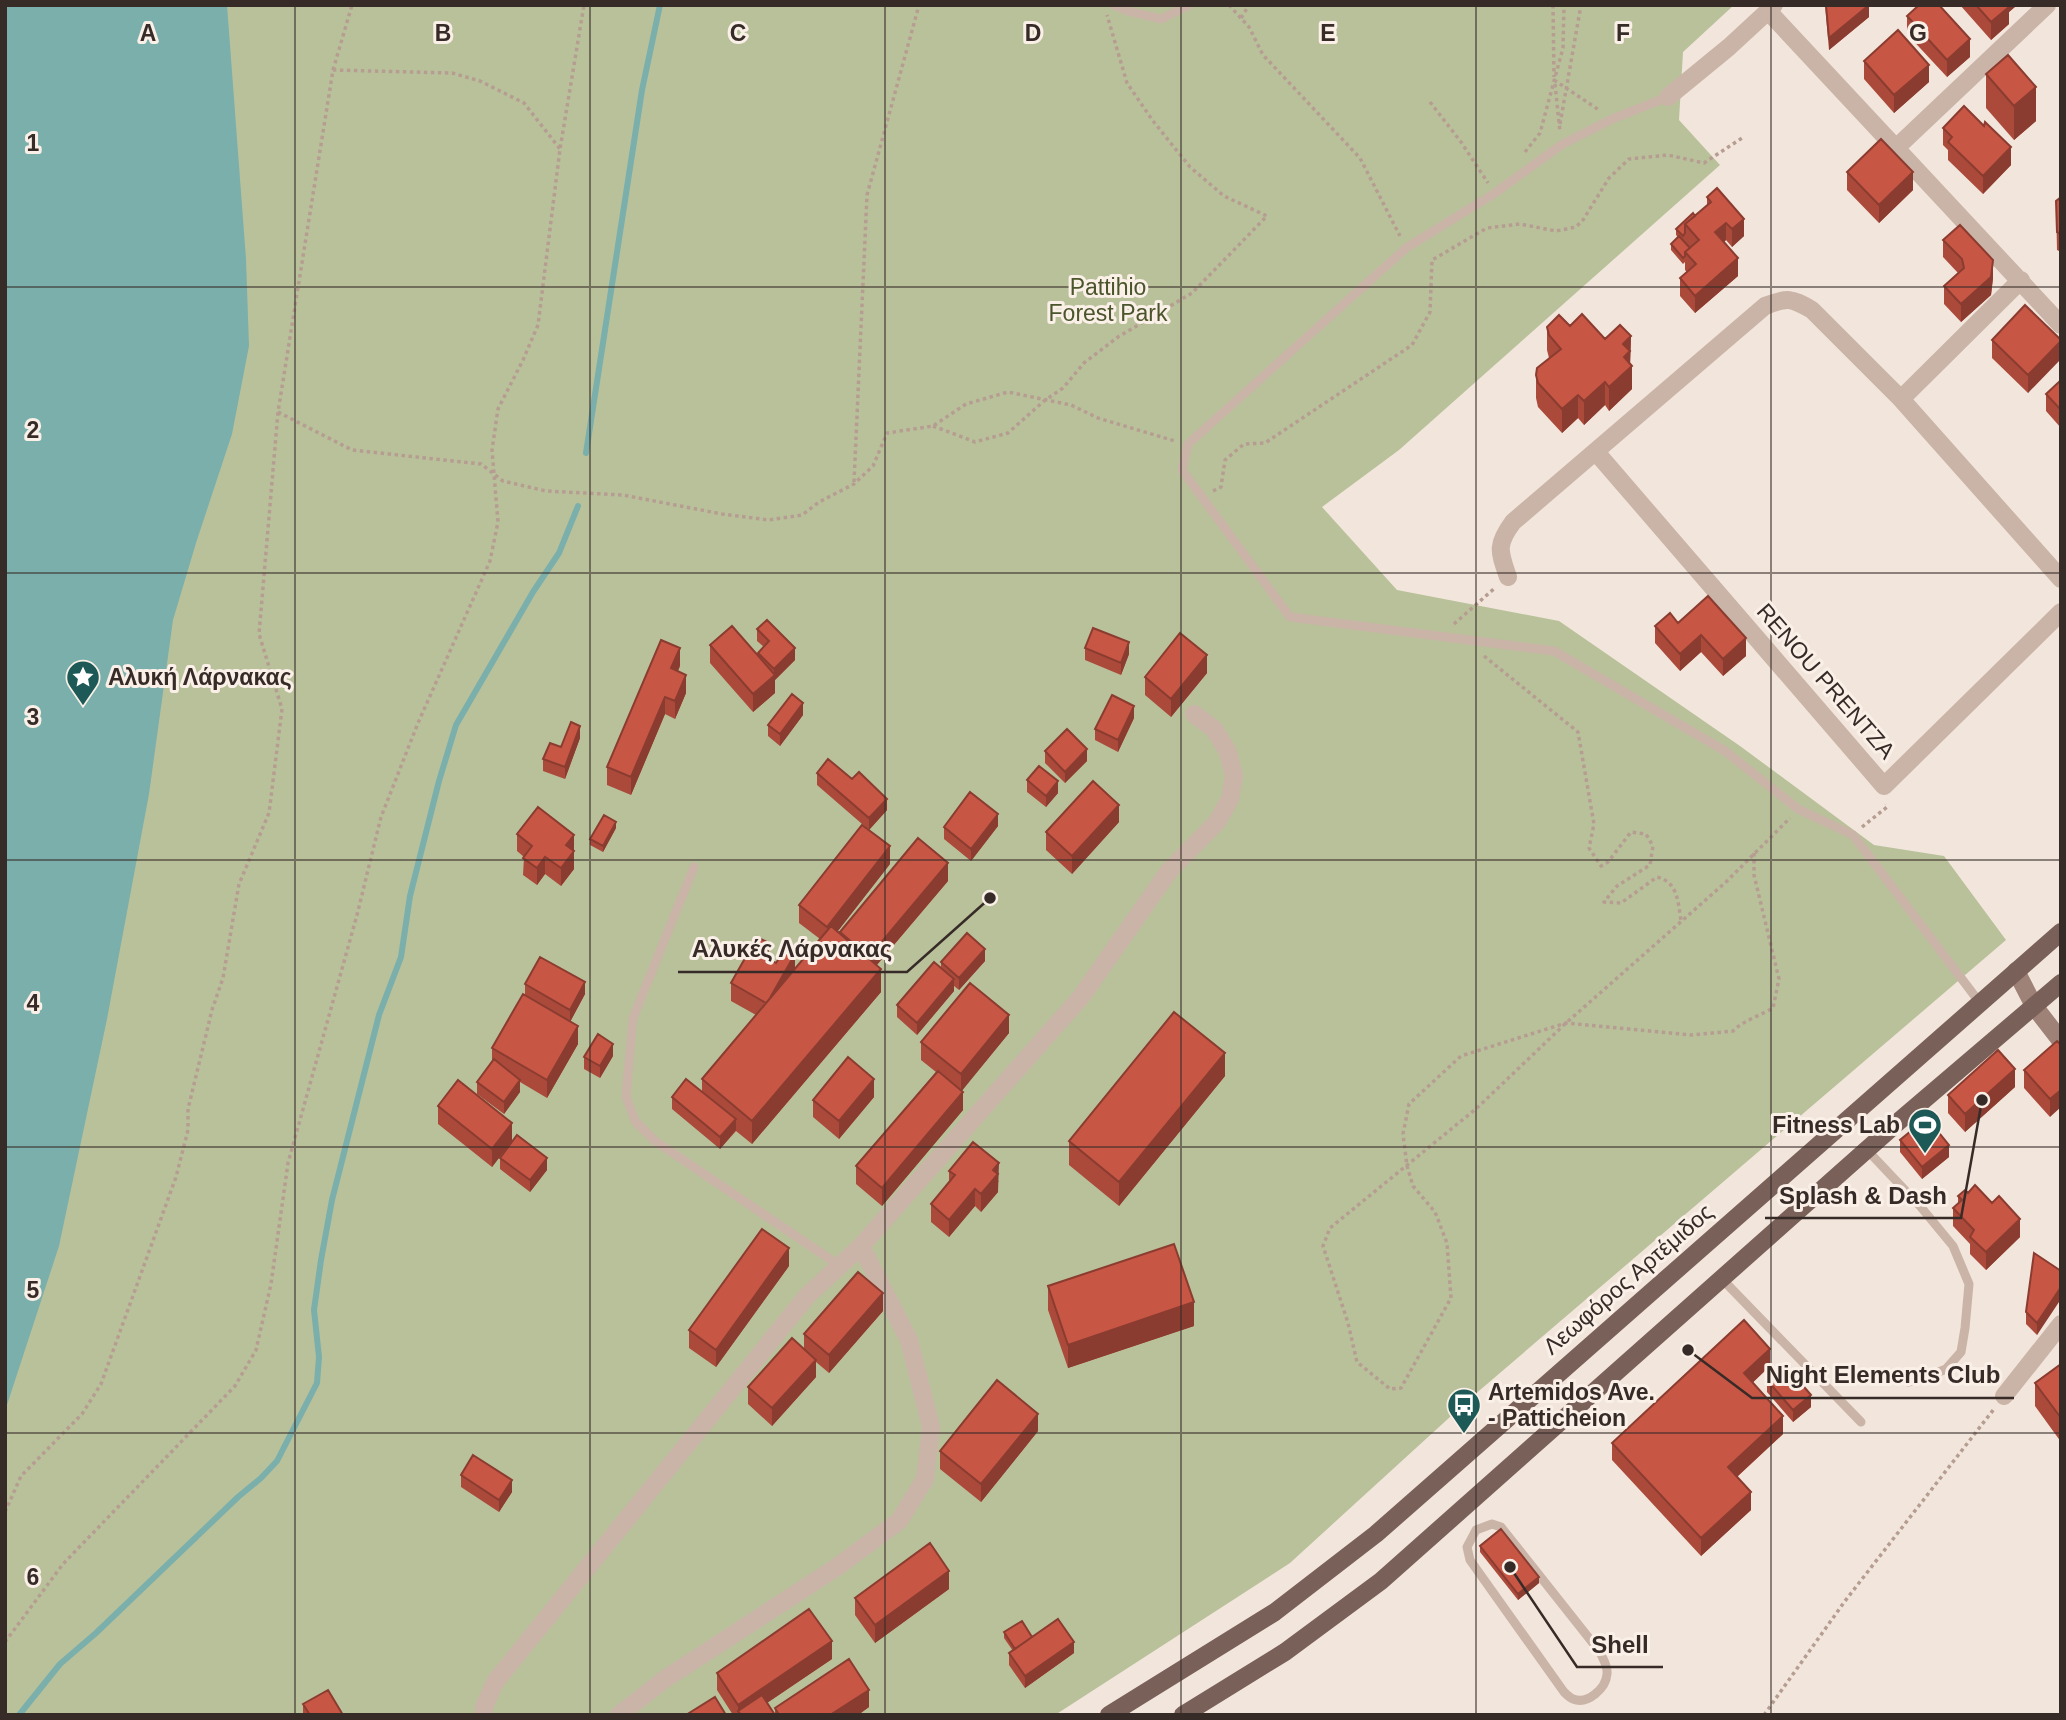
<svg xmlns="http://www.w3.org/2000/svg" width="2066" height="1720" viewBox="0 0 2066 1720" font-family="Helvetica,sans-serif">
  <style>
    .green { fill: #b9c19b }
    .water { fill: #7aafac }
    .lines { fill: none; stroke-linecap: round; stroke-linejoin: round }
    .stream { stroke: #7aafac; stroke-width: 6 }
    .path { stroke: #b69d91; stroke-width: 3.5; stroke-dasharray: 3.5 3.5; stroke-linecap: butt }
    .lane { stroke: #cab4a7; stroke-width: 9 }
    .street { stroke: #cab4a7; stroke-width: 18 }
    .secondary { stroke: #9e8278; stroke-width: 18 }
    .primary { stroke: #796059; stroke-width: 18 }
    .wall { fill: #ab4a3b }
    .shaded-wall { fill: #8b3c30 }
    .building { fill: #c75645; stroke: #8b3c30; stroke-width: 2 }
    .grid { fill: none; stroke: #372b28; stroke-width: 2; stroke-opacity: 0.55 }
    .labels { text-anchor: middle; dominant-baseline: central; stroke-width: 6; stroke-linejoin: round; paint-order: stroke }
    .park-label { font-size: 23px; fill: #4a552b; stroke: #faf0e8 }
    .poi-label { font-size: 23px; font-weight: bold; fill: #372b28; stroke: #faf0e8; text-anchor: start }
    .street-label { font-size: 23px; fill: #372b28; stroke: #faf0e8 }
    .grid-label { font-size: 23px; text-anchor: middle; font-weight: bold; fill: #372b28; stroke: #faf0e8; stroke-width: 6; stroke-linejoin: round; paint-order: stroke }
    .leader { fill: none; stroke: #372b28; stroke-width: 2.5 }
    .callout-dot { fill: #372b28; stroke: #faf0e8; stroke-width: 2.5 }
    .callout-label { font-size: 24px; text-anchor: middle; font-weight: bold; fill: #372b28; stroke: #faf0e8; stroke-width: 6; stroke-linejoin: round; paint-order: stroke }
  </style>
  <rect width="100%" height="100%" fill="#f2e5db"/>
  <!-- green -->
  <path class="green" d="M5,5H1734L1683,52L1679,120L1720,165L1399,450L1322,507L1397,590L1559,621L1740,746L1874,845L1944,856L2006,940L1473,1396L1290,1563L1055,1715H5Z"/>
  <!-- water -->
  <path class="water" d="M5,5H227L246,259L249,346L232,434L196,543L173,620L149,794L107,1019L59,1246L5,1411Z"/>
  <g class="lines">
    <!-- stream -->
    <path class="stream" d="M586,453L642,90L660,5
      M19,1715L60,1664L96,1633L238,1497L261,1478L277,1461L317,1383L319,1357L314,1310L321,1260L332,1200L379,1015L401,957L410,896L439,781L456,725L533,592L559,553L578,506"/>
    <!-- path -->
    <path class="path" d="M1229,5L1249,27L1263,55L1360,158L1400,236
      M1553,5L1554,77
      M1241,18L1249,5
      M333,70L352,5
      M1554,80L1599,110
      M1555,84L1560,132
      M1430,102L1461,142L1488,183
      M1560,124L1581,5
      M1525,152L1540,133L1563,48L1564,5
      M278,412L352,450L481,464L503,481L546,491L623,495L722,514L769,520L802,515L819,502L854,484L873,466L887,433L933,426L966,404L1008,392L1071,405L1098,418L1175,441
      M933,426L975,442L1008,433L1044,401L1063,388L1084,363L1118,337L1192,293L1267,216L1224,196L1190,167L1153,121L1127,83L1107,15
      M854,482L867,195L919,5
      M1213,491L1221,487L1225,460L1244,444L1265,443L1412,345L1430,312L1432,260L1487,228L1520,224L1556,231L1576,227L1583,220L1609,178L1629,159L1668,155L1704,163L1742,138
      M1454,624L1496,587
      M1484,656L1578,732L1594,824L1589,848L1601,866L1608,862L1631,832L1646,834L1653,846L1650,865L1617,886L1604,902L1621,903L1657,877C1678,882 1678,902 1681,921
      M1862,827L1887,807L1886,804
      M1754,853V875L1779,979L1773,1008C1761,1015 1741,1022 1733,1031L1691,1035L1566,1023L1461,1056L1409,1104L1403,1134L1407,1166L1413,1186L1435,1212L1447,1243L1451,1298L1401,1388L1390,1389L1357,1362L1348,1323L1323,1246L1330,1228L1477,1108L1566,1023L1726,882L1790,818
      M5,1512L21,1476L82,1414L101,1384L176,1177L188,1130V1109L212,1010L223,978L239,884L269,813L282,709L259,634L278,412L333,70L452,73L480,81L524,103L560,149
      M5,1642L63,1564L235,1386L256,1350L271,1284L288,1163L357,915L381,817L418,723L490,561L498,522L492,450L498,409L523,360L538,325L560,149L584,5
      M1764,1715L1845,1601L1994,1409"/>
    <!-- lane -->
    <path class="lane" d="M1114,5L1128,11L1161,19L1189,5
      M1668,97L1612,119L1561,145L1495,193L1406,248L1188,444L1182,470L1290,617L1554,651L1725,751L1798,809L1853,835L1980,1003
      M694,867L633,1018L626,1096L635,1121L655,1141L840,1266
      M1867,1150L1920,1206L1953,1246L1969,1284L1965,1328L1961,1352L1946,1369L1919,1380L1908,1382
      M1722,1279L1861,1422
      M1492,1524L1501,1527L1600,1652C1603,1659 1608,1666 1607,1674C1606,1688 1588,1705 1573,1699C1570,1698 1567,1695 1564,1692L1470,1560L1467,1547L1476,1530Z"/>
    <!-- street -->
    <path class="street" d="M1774,5L1768,11L2061,325
      M1668,97L1729,47L1768,11
      M1896,148L2047,5
      M1901,399L2021,280
      M1596,452L1884,786L2061,612
      M1508,577C1499,551 1496,545 1513,522L1765,306C1788,297 1791,298 1812,310L1901,399L2061,579
      M2004,1396L2061,1324
      M484,1715V1707L495,1682L807,1296L861,1246L1081,997L1169,871L1217,822L1230,799L1234,776L1228,752L1214,729L1194,714
      M619,1715L665,1679L837,1567L899,1521L925,1479L931,1427L909,1340L861,1246"/>
    <!-- secondary -->
    <path class="secondary" d="M2016,971L2034,1006L2061,1041"/>
    <!-- primary -->
    <path class="primary" d="M1109,1715L1275,1612L1376,1534L2061,932
      M1183,1715L1285,1652L1381,1581L1898,1122L2061,983"/>
  </g>
  <!-- wall -->
  <path class="wall" d="M1825,5L1869,17L1829,50Z
    M1960,5H2016V6L2009,12V24L1991,40Z
    M1907,16L1970,57L1947,77L1907,34Z
    M1864,61L1929,82L1894,113L1864,79Z
    M1986,74L2036,121L2014,140L1986,108Z
    M1943,128L2011,165L1983,194L1948,160V150L1943,145Z
    M1847,172L1913,190L1879,223L1847,190Z
    M1707,197L1744,236L1732,247L1726,240L1724,242L1738,276L1695,313L1680,296V278L1687,272L1685,270V262L1683,264L1671,250V244L1678,237L1676,235V229L1695,216L1707,206Z
    M2061,197V252L2057,250L2056,201Z
    M1943,240L1993,278L1991,295L1961,322L1944,304V286L1958,273L1943,257Z
    M1570,326L1605,339L1631,336L1630,364L1632,389L1609,411L1605,405L1584,425L1578,418L1562,433L1538,407L1536,398V375L1549,358L1547,350V327Z
    M1992,340H2061L2028,393L1992,358Z
    M2061,380V428L2046,411V394Z
    M1678,623L1746,656L1723,676L1701,652L1680,671L1655,643V626Z
    M757,629L795,660L775,680V693L753,712L710,663V645L758,656V653L764,647L757,641Z
    M1085,648L1129,654L1121,675L1085,660Z
    M680,666L678,671L686,693L675,719L665,714L631,795L607,785V767Z
    M1207,673L1171,717L1145,695V677Z
    M803,715L780,746L768,736V725Z
    M1134,718L1118,752L1095,740V729Z
    M580,738L565,779L543,771V759L561,747Z
    M1045,751L1087,761L1065,783L1045,763Z
    M817,773L852,779L887,810L869,830L817,785Z
    M1027,780L1058,793L1046,807L1027,792Z
    M1119,822L1072,874L1046,850V832Z
    M998,826L971,861L944,839V827Z
    M616,828L603,852L590,845V839Z
    M517,834L574,835V869L561,886L545,874L537,885L523,875L524,857L517,851Z
    M890,864L837,932L840,934V932L948,881L877,965L881,992L752,1144L736,1131L720,1149L672,1109V1097L702,1092V1079L756,1015L731,1001V983L776,963L795,968L820,939L799,923V905Z
    M985,961L959,990L954,986V991L917,1035L897,1017V1005L941,968V962Z
    M525,984L585,994L570,1022L578,1044L547,1098L520,1082V1092L504,1114L477,1094V1082L492,1062V1048L525,995Z
    M1009,1033L961,1091L963,1110L882,1206L856,1184V1166L936,1072L921,1060V1042Z
    M2061,1045L2050,1117L2024,1088V1070Z
    M613,1056L600,1078L584,1069V1057Z
    M1225,1076L1119,1206L1069,1165V1141Z
    M2015,1087L1965,1132L1948,1113V1095Z
    M874,1097L839,1139L813,1117V1100Z
    M438,1106L512,1141L492,1167L438,1124Z
    M1900,1140L1949,1157L1922,1179L1900,1152Z
    M500,1158L547,1170L530,1192L500,1169Z
    M949,1171L999,1181L998,1182V1192L981,1212L975,1206L949,1237L931,1222V1204L949,1182Z
    M1968,1193L1992,1203L2020,1237L1986,1270L1970,1254V1244L1953,1226V1208L1958,1203V1196Z
    M789,1266L716,1367L689,1348V1330Z
    M2061,1271L2037,1335L2026,1324V1312Z
    M1048,1286L1194,1326L1068,1368L1048,1310Z
    M883,1311L829,1373L816,1362V1377L772,1426L748,1404V1387L804,1349V1334Z
    M2061,1364V1442L2035,1406V1383Z
    M1770,1366L1752,1383L1783,1434L1737,1477L1751,1510L1701,1556L1612,1460V1443Z
    M1767,1380L1811,1407L1793,1422L1767,1392Z
    M1038,1431L981,1502L940,1469V1451Z
    M461,1475L512,1492L499,1512L461,1487Z
    M1480,1546L1539,1583L1518,1600L1480,1552Z
    M949,1589L875,1643L855,1615V1598Z
    M1004,1632L1032,1637L1074,1653L1025,1688L1009,1665V1653L1013,1651L1004,1638Z
    M832,1659L767,1703L775,1714V1708L869,1707L858,1715H733L717,1690V1673Z
    M303,1704L343,1715H303Z"/>
  <!-- shaded-wall -->
  <path class="shaded-wall" d="M1869,5V17L1829,50V38Z
    M2003,5L2016,6L2009,12V24L1991,40V22Z
    M1970,39V57L1947,77V60Z
    M1929,65V82L1894,113V95Z
    M2036,87V121L2014,140V106Z
    M2011,147V165L1983,194V176Z
    M1913,172V190L1879,223V205Z
    M1744,219V236L1732,247V229Z
    M1726,223V240L1715,250V232Z
    M1738,258V276L1695,313V296Z
    M1993,260V278L1991,295L1961,322V304Z
    M1631,336L1630,367L1632,366V389L1609,411V387L1623,344Z
    M2061,341V359L2028,393V375Z
    M1605,382V405L1584,425V401Z
    M1578,395V418L1562,433V409Z
    M1701,635V652L1680,671V654Z
    M1746,638V656L1723,676V659Z
    M1129,642V654L1121,675V663Z
    M680,648V666L671,686V668Z
    M795,648V660L775,680V693L753,712V694L774,676V669Z
    M1207,655V673L1171,717V699Z
    M686,675V693L675,719V701Z
    M665,697V714L631,795V777Z
    M803,703V715L780,746V734Z
    M1134,706V718L1118,752V740Z
    M580,726V738L565,779V767Z
    M1087,749V761L1065,783V772Z
    M1058,781V793L1046,807V796Z
    M887,799V810L869,830V818Z
    M1119,805V822L1072,874V856Z
    M998,814V826L971,861V849Z
    M616,822V828L603,852V846Z
    M574,835V869L561,886V868L566,845Z
    M890,846V864L827,945V927Z
    M545,857V874L537,885V868Z
    M948,863V881L869,974V957Z
    M769,943V961L762,955Z
    M985,949V961L959,990V978Z
    M795,954V972L767,1004Z
    M881,969V992L752,1144V1121Z
    M954,979V991L917,1035V1023Z
    M585,982V994L570,1022V1010Z
    M1009,1015V1033L961,1092V1074Z
    M578,1026V1044L547,1098V1080Z
    M613,1044V1056L600,1078V1066Z
    M1225,1053V1076L1119,1206V1182Z
    M2015,1069V1087L1965,1132V1114Z
    M874,1079V1097L839,1139V1121Z
    M520,1080V1092L504,1114V1102Z
    M2061,1090V1107L2050,1117V1099Z
    M963,1092V1110L882,1206V1188Z
    M736,1119V1130L720,1149V1137Z
    M512,1123V1141L492,1167V1149Z
    M1949,1145V1157L1922,1179V1167Z
    M547,1158V1170L530,1192V1180Z
    M999,1163L998,1192L981,1212V1194L993,1170Z
    M975,1189V1206L949,1237V1220Z
    M2020,1219V1237L1986,1270V1252Z
    M789,1248V1266L716,1367V1350Z
    M2061,1287V1299L2037,1335V1323Z
    M883,1293V1311L829,1373V1355Z
    M1194,1302V1326L1068,1368V1345Z
    M1770,1349V1366L1744,1391V1373Z
    M816,1360V1377L772,1426V1408Z
    M1811,1395V1407L1793,1422V1410Z
    M1038,1414V1431L981,1502V1484Z
    M1783,1416V1434L1728,1485V1467Z
    M512,1480V1492L499,1512V1500Z
    M1751,1492V1510L1701,1556V1538Z
    M949,1571V1589L875,1643V1625Z
    M1539,1577V1583L1518,1600V1594Z
    M832,1641V1659L749,1715L738,1711V1705Z
    M1074,1642V1653L1025,1688V1676Z
    M869,1690V1707L858,1715H830Z"/>
  <!-- building -->
  <path class="building" d="M1826,5H1869L1829,38Z
    M1919,5H1939L1970,39L1947,60L1907,16Z
    M1976,5H2007L2009,7L1991,22Z
    M1898,30L1929,65L1894,95L1864,61Z
    M2008,55L2036,87L2014,106L1986,74Z
    M1964,106L1984,126L1985,122L2011,147L1983,176L1948,142L1952,137L1943,128Z
    M1881,139L1913,172L1879,205L1847,172Z
    M1717,188L1744,219L1732,229L1726,223L1715,232L1738,258L1695,296L1680,278L1696,264L1685,252L1699,240L1685,224L1711,202L1707,197Z
    M2061,197V234L2057,232L2056,201Z
    M1693,213L1695,216L1685,224V233L1683,236L1676,229Z
    M1960,225L1993,260L1991,277L1961,304L1944,286L1964,268L1962,259L1943,240Z
    M1679,236L1690,248L1685,252V256L1683,258L1671,244Z
    M2025,305L2061,340V341L2028,375L1992,340Z
    M1582,314L1605,339L1620,325L1631,336L1623,344L1630,351L1624,357L1632,366L1609,387L1605,382L1584,401L1578,395L1562,409L1538,383L1536,375L1537,368L1561,349L1549,335L1547,327L1559,315L1570,326Z
    M2061,380V410L2046,394Z
    M1708,596L1746,638L1723,659L1701,635L1680,654L1655,626L1670,613L1678,623Z
    M767,620L795,648L774,669L758,653L769,641L757,629Z
    M732,626L775,675L753,694L710,645Z
    M1093,628L1129,642L1121,663L1085,648Z
    M1180,633L1207,655L1171,699L1145,677Z
    M661,640L680,648L671,668L686,675L675,701L665,697L631,777L607,767Z
    M792,694L803,703L780,734L768,725Z
    M1112,695L1134,706L1118,740L1095,729Z
    M571,722L580,726L565,767L543,759L550,743L561,747Z
    M1067,729L1087,749L1065,772L1045,751Z
    M828,759L852,779L859,772L887,799L869,818L817,773Z
    M1039,766L1058,781L1046,796L1027,780Z
    M1093,781L1119,805L1072,856L1046,832Z
    M970,792L998,814L971,849L944,827Z
    M538,807L574,835L566,845L574,851L561,868L545,857L537,868L523,858L532,846L517,834Z
    M604,815L616,822L603,846L590,839Z
    M862,825L890,846L827,927L799,905Z
    M918,838L948,863L869,957L840,932Z
    M831,926L881,969L752,1121L702,1079Z
    M967,933L985,949L959,978L941,962Z
    M757,937L769,943L762,955L776,963L785,949L795,954L770,998L766,1003L731,983Z
    M540,957L585,982L570,1010L525,984Z
    M934,962L954,979L917,1023L897,1005Z
    M970,983L1009,1015L961,1074L921,1042Z
    M523,994L578,1026L547,1080L492,1048Z
    M1174,1012L1225,1053L1119,1182L1069,1141Z
    M598,1034L613,1044L600,1066L584,1057Z
    M2057,1041L2061,1045V1090L2050,1099L2024,1070Z
    M1998,1050L2015,1069L1965,1114L1948,1095Z
    M848,1057L874,1079L839,1121L813,1100Z
    M494,1059L520,1080L504,1102L477,1082Z
    M938,1071L963,1092L882,1188L856,1166Z
    M686,1079L736,1119L720,1137L672,1097Z
    M458,1080L512,1123L492,1149L438,1106Z
    M1927,1118L1949,1145L1922,1167L1900,1140Z
    M517,1135L547,1158L530,1180L500,1158Z
    M973,1142L999,1163L993,1170L998,1174L981,1194L975,1189L949,1220L931,1204L955,1175L949,1171Z
    M1975,1185L1992,1203L1999,1196L2020,1219L1986,1252L1970,1237L1974,1230L1953,1208L1962,1200L1958,1196L1965,1190L1968,1193Z
    M762,1229L789,1248L716,1350L689,1330Z
    M1174,1244L1194,1302L1068,1345L1048,1286Z
    M2034,1253L2061,1271V1287L2037,1323L2026,1312Z
    M858,1272L883,1293L829,1355L804,1334Z
    M1744,1320L1770,1349L1744,1373L1783,1416L1728,1467L1751,1492L1701,1538L1612,1443Z
    M792,1338L816,1360L772,1408L748,1387Z
    M2061,1364V1418L2035,1383Z
    M1785,1365L1811,1395L1793,1410L1767,1380Z
    M997,1380L1038,1414L981,1484L940,1451Z
    M473,1455L512,1480L499,1500L461,1475Z
    M1501,1529L1539,1577L1518,1594L1480,1546Z
    M930,1543L949,1571L875,1625L855,1598Z
    M809,1609L832,1641L738,1705L717,1673Z
    M1058,1619L1074,1642L1025,1676L1009,1653Z
    M1022,1621L1032,1637L1015,1649L1004,1632Z
    M849,1659L869,1690L830,1715H779L775,1708Z
    M328,1690L343,1715H310L303,1704Z
    M762,1695L775,1715H741L738,1711Z
    M715,1697L726,1715H686Z"/>
  <!-- grid -->
  <path class="grid" d="M295,5V1715M590,5V1715M885,5V1715M1181,5V1715M1476,5V1715M1771,5V1715M5,287H2061M5,573H2061M5,860H2061M5,1147H2061M5,1433H2061"/>
  <!-- icons -->
  <defs>
    <g id="sight-pin" transform="scale(1.75)"><path d="M0 17L-7.5 6A9.5 9.5 0 1 1 7.5 6Z" fill="#1d5956" stroke="#faf0e8"/><path d="M0-6L1.8-2.2L6-1.7L2.9 1.2L3.7 5.4L0 3.3L-3.7 5.4L-2.9 1.2L-6-1.7L-1.8-2.2Z" fill="#fff"/></g>
    <g id="stadium-pin" transform="scale(1.75)"><path d="M0 17L-7.5 6A9.5 9.5 0 1 1 7.5 6Z" fill="#1d5956" stroke="#faf0e8"/><path d="M0-5a6.5 5 0 1 0 0 10a6.5 5 0 1 0 0-10ZM-3.5-1.8h7v3.6h-7Z" fill="#fff"/></g>
    <g id="bus-pin" transform="scale(1.75)"><path d="M0 17L-7.5 6A9.5 9.5 0 1 1 7.5 6Z" fill="#1d5956" stroke="#faf0e8"/><path d="M-5-6H5V4H4V6H2V4H-2V6H-4V4H-5ZM-3.5-4V0h7V-4ZM-3.5 1.2v1.5H-2V1.2ZM2 1.2v1.5H3.5V1.2Z" fill="#fff"/></g>
  </defs>
  <g fill-rule="evenodd">
    <use href="#sight-pin" x="83" y="677"/>
    <use href="#stadium-pin" x="1925" y="1125"/>
    <use href="#bus-pin" x="1464" y="1405"/>
  </g>
  <g class="labels">
    <!-- park labels -->
    <g class="park-label">
      <text x="1108" y="287">Pattihio<tspan x="1108" dy="26">Forest Park</tspan></text>
    </g>
    <!-- poi labels -->
    <g class="poi-label">
      <text x="108" y="677">Αλυκή Λάρνακας</text>
      <text x="1900" y="1125" text-anchor="end">Fitness Lab</text>
      <text x="1488" y="1392">Artemidos Ave.<tspan x="1488" dy="26">- Patticheion</tspan></text>
    </g>
    <!-- street labels -->
    <g class="street-label">
      <text transform="translate(1826 681) rotate(49)">RENOU PRENTZA</text>
      <text transform="translate(1628 1279) rotate(-41)">Λεωφόρος Αρτέμιδος</text>
    </g>
  </g>
  <g class="grid-label">
    <text x="148" y="41">A</text>
    <text x="443" y="41">B</text>
    <text x="738" y="41">C</text>
    <text x="1033" y="41">D</text>
    <text x="1328" y="41">E</text>
    <text x="1623" y="41">F</text>
    <text x="1918" y="41">G</text>
    <text x="33" y="151">1</text>
    <text x="33" y="438">2</text>
    <text x="33" y="725">3</text>
    <text x="33" y="1011">4</text>
    <text x="33" y="1298">5</text>
    <text x="33" y="1585">6</text>
  </g>
  <!-- callouts -->
  <path class="leader" d="M990 898L907 972H678M1982 1100L1961 1218H1765M1688 1350L1752 1398H2014M1510 1567L1577 1667H1663"/>
  <g class="callout-dot">
    <circle cx="990" cy="898" r="7"/>
    <circle cx="1982" cy="1100" r="7"/>
    <circle cx="1688" cy="1350" r="7"/>
    <circle cx="1510" cy="1567" r="7"/>
  </g>
  <g class="callout-label">
    <text x="792" y="957">Αλυκές Λάρνακας</text>
    <text x="1863" y="1204">Splash &amp; Dash</text>
    <text x="1883" y="1383">Night Elements Club</text>
    <text x="1620" y="1653">Shell</text>
  </g>
  <!-- border -->
  <rect width="2066" height="1720" fill="none" stroke="#372b28" stroke-width="14"/>
</svg>
